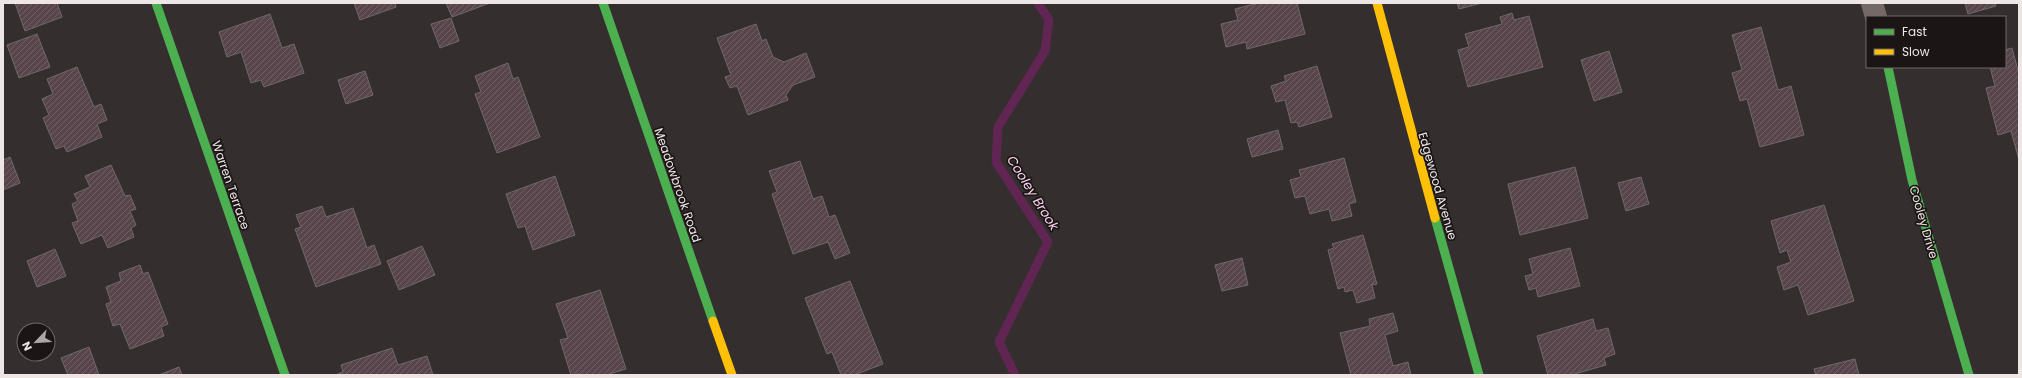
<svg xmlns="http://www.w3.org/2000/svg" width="2022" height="378" viewBox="0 0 2022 378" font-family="Poppins,sans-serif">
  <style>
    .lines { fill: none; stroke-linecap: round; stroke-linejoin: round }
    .stream { stroke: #612553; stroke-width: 9 }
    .building { fill: url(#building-hatch); stroke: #6e6969 }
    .street { stroke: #756965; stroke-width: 22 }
    .fast { stroke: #4caf50; stroke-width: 9 }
    .slow { stroke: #ffc107; stroke-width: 9 }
    .labels { text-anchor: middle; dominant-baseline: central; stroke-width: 3.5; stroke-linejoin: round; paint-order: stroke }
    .street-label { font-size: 12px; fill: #eee6e5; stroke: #1b1515 }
    .water-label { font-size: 13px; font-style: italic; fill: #fcd3ef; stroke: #1b1515 }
  </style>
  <defs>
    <pattern id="building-hatch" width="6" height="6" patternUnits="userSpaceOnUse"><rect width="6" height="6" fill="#58454b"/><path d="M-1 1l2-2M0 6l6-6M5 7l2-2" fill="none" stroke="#706065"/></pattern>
  </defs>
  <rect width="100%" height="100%" fill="#352e2e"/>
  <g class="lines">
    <!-- stream -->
    <path class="stream" d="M1015,375L999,342L1048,242L996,162L998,127L1045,51L1049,20L1038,3"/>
  </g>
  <!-- building -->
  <path class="building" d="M15,3H57L62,17L25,31Z
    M354,3H395L396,7L360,20Z
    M446,3H490L452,17Z
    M1258,3H1297L1305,34L1247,49L1246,42L1226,47L1221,24L1238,20L1235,9Z
    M1457,3H1482L1459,9Z
    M1965,3H1995L1996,6L1968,14Z
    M1512,13L1514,20L1529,16L1543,67L1468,87L1458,50L1469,47L1465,34L1502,24L1500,17Z
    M270,14L282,48L294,44L304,73L264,87L261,80L251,83L241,52L227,57L219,32Z
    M451,18L459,41L440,48L431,24Z
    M756,24L762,41L766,39L773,57L784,62L806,53L815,77L793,85L786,95L788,100L748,115L737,86L730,88L725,77L731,75L717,38Z
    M1761,27L1778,90L1791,86L1804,135L1760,147L1747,99L1740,101L1732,73L1742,70L1732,35Z
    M37,34L50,67L19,78L7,45Z
    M2012,48L2019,74V160L2011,131L1998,135L1986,88L1995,86L1990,67H2005V50Z
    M1609,51L1622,92L1594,101L1581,60Z
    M508,63L513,79L518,77L540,137L497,153L475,94L481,92L475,76Z
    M1317,66L1332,117L1299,127L1297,122L1291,123L1285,100L1276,102L1271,86L1286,81L1284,76Z
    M77,67L94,107L101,104L107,120L97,124L102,137L67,152L64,146L56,149L43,118L49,115L42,99L53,94L47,79Z
    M365,71L373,95L346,104L338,80Z
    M1278,130L1283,149L1252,157L1247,139Z
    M10,157L20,183L3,190V160Z
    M1344,158L1356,202L1349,204L1352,216L1332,221L1329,209L1310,214L1305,196L1295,198L1290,180L1301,177L1299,170Z
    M800,161L813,199L822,196L829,217L835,215L850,253L835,259L828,242L793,254L772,194L777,192L769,171Z
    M111,165L125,196L130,195L136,209L130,211L136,225L131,228L134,237L108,248L102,235L81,244L72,223L78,221L72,204L78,201L74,194L90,187L85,176Z
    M1575,167L1588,218L1520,235L1508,184Z
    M555,176L575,235L533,250L525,226L518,228L506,194Z
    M1641,177L1649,204L1626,211L1618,183Z
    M1824,205L1854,301L1808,315L1798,285L1784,290L1777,267L1791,262L1787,250L1780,253L1771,221Z
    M322,206L326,217L353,208L367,248L374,245L381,264L316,287L295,229L301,227L296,215Z
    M1363,235L1377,284L1372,285L1375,298L1357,303L1353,290L1345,292L1344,287L1338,289L1328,250L1334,248L1332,244Z
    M422,246L435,275L399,290L387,261Z
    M1570,248L1580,286L1538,297L1536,288L1529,290L1525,276L1533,274L1529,259Z
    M55,249L66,276L37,287L27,261Z
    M1242,258L1248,285L1222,291L1215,265Z
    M140,265L143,274L148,272L168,324L161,327L164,336L130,349L120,324L113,326L106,304L111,302L106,287L121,281L119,273Z
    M850,281L883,364L854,375H841L832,352L827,354L805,298Z
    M600,290L626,369L606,375H580L579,374L571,375L560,340L568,338L556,304Z
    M1393,313L1398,331L1385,335L1393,366L1408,362L1411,375H1351L1340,333L1370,326L1369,319Z
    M1593,319L1596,331L1608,328L1615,354L1604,358L1606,365L1571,375H1548L1537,336Z
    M89,347L99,375H68L61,358Z
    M392,348L398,365L427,356L433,375H335L343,372L341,365Z
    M1855,359L1859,375H1816L1814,369Z
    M179,367L182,375H159Z"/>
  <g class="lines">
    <!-- street -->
    <path class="street" d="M1872,3L1876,17"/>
    <!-- fast -->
    <path class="fast" d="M156,3L285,375
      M603,3L713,321
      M1888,67L1912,180L1969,375
      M1435,218L1479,375"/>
    <!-- slow -->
    <path class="slow" d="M1377,3L1435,218
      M713,321L732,375"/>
  </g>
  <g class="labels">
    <!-- street labels -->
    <g class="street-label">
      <text transform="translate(231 185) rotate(71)">Warren Terrace</text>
      <text transform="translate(678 185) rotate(71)">Meadowbrook Road</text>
      <text transform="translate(1438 186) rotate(74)">Edgewood Avenue</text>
      <text transform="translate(1924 222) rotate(74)">Cooley Drive</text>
    </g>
    <!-- water labels -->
    <g class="water-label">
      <text transform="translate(1033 193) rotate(58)">Cooley Brook</text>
    </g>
  </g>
  <!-- border -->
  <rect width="2022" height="378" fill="none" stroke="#eee6e5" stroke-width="8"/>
  <!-- legend -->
  <rect x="1866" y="16" width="140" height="52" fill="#1b1515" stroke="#6f6968"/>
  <rect x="1874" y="29" width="20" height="6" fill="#4caf50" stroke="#6f6968"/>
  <text x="1902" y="36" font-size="12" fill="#eee6e5">Fast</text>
  <rect x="1874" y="49" width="20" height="6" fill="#ffc107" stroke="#6f6968"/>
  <text x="1902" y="56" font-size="12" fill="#eee6e5">Slow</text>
  <!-- north arrow -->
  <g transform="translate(36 342) rotate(245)"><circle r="19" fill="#1b1515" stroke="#6f6968"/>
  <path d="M0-3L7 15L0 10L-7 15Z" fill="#ada6a5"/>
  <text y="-6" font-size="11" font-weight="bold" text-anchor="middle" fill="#eee6e5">N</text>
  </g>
</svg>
